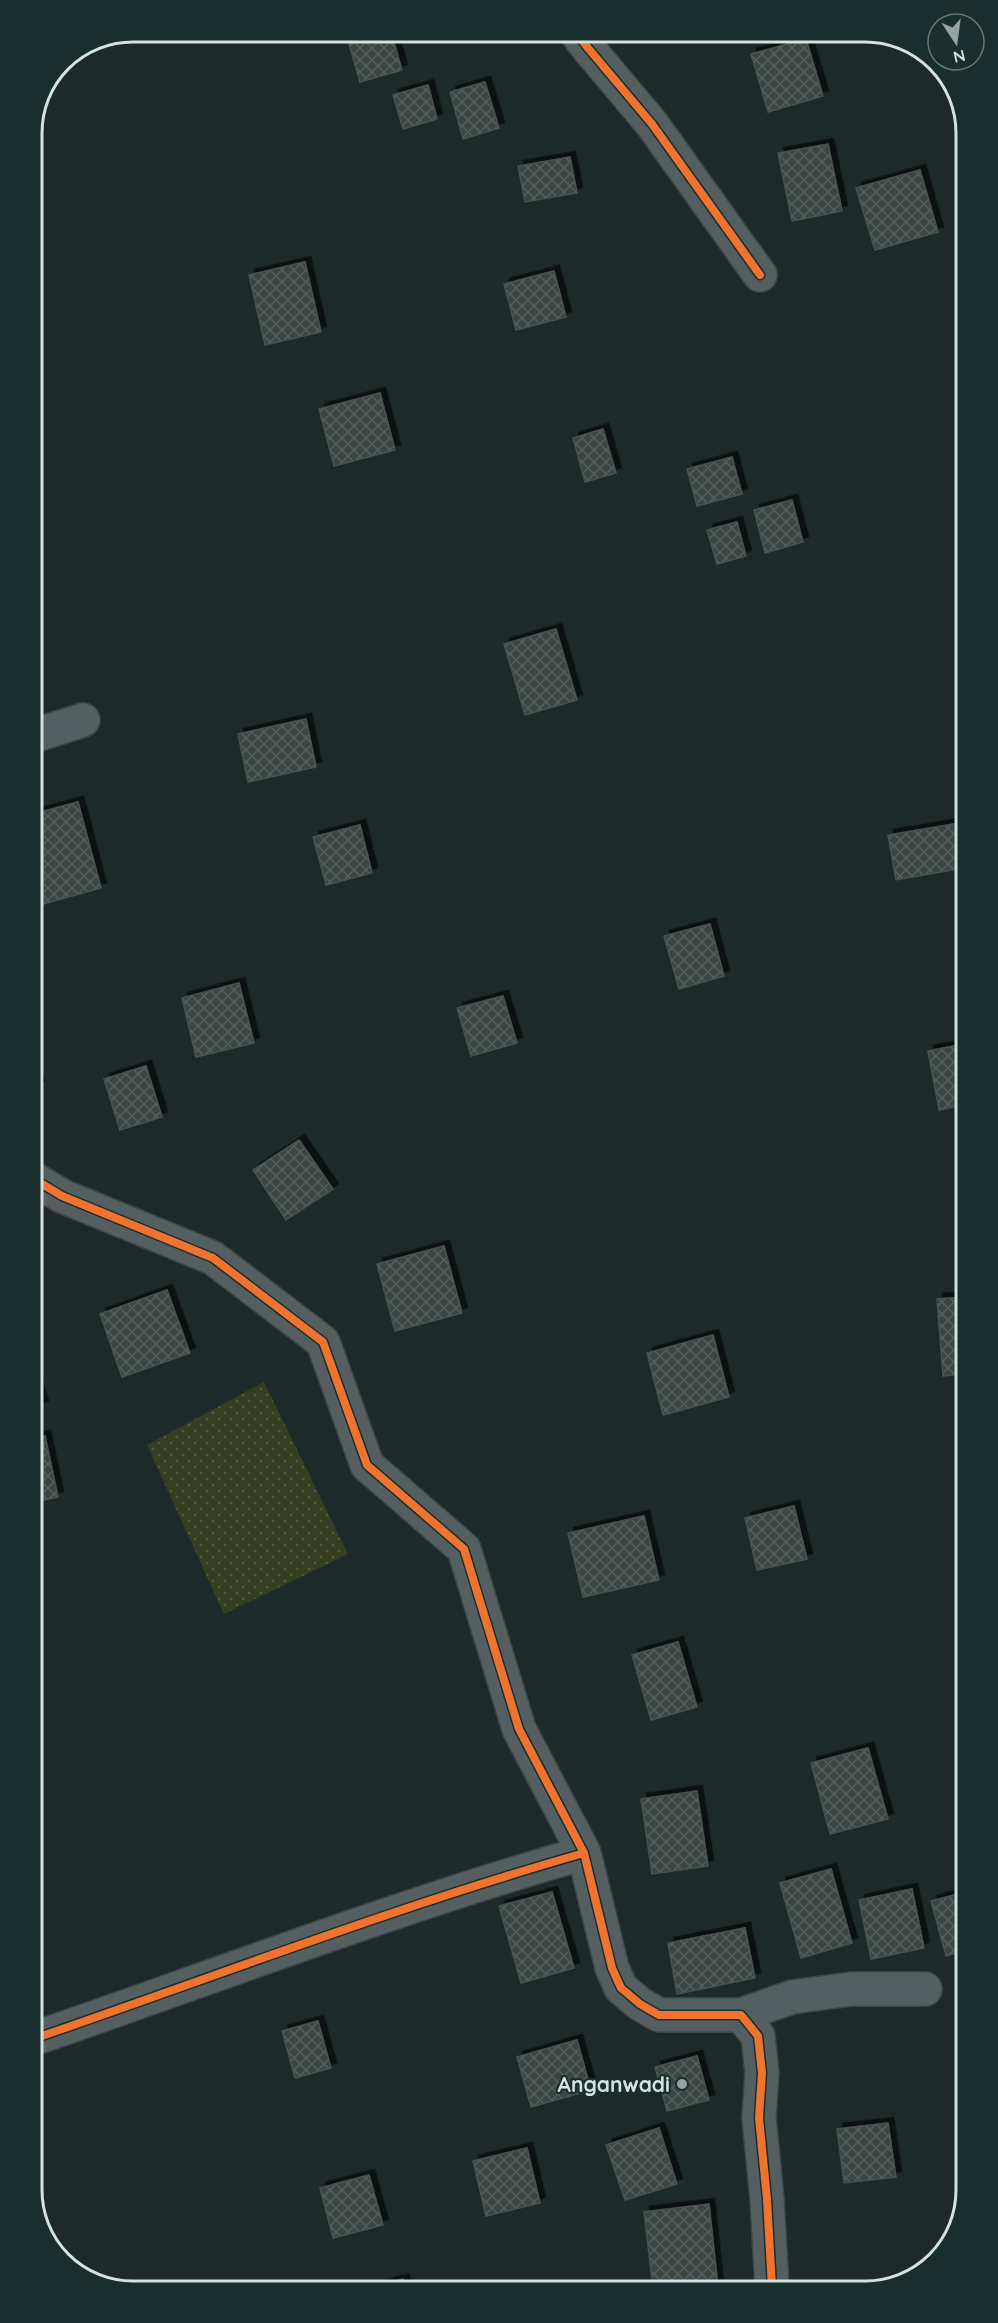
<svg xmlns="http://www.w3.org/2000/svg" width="998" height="2323" viewBox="0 0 998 2323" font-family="Quicksand,sans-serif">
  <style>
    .grass { fill: url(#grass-dots) }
    .building { fill: url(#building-cross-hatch); stroke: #48524e; stroke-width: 1.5; filter: url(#shadow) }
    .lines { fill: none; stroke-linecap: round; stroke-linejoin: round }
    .minor-casing { stroke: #3b4745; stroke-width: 36 }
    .minor { stroke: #555f62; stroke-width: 33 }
    .cycleway-casing { stroke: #182f2d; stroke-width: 11 }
    .cycleway { stroke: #ef722f; stroke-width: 8 }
    .poi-dot { fill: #94a2a0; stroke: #182f2d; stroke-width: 2 }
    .labels { text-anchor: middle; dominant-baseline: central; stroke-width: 4.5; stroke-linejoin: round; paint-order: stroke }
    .poi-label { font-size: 21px; font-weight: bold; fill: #d4e2e0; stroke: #182f2d; text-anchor: end }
    .rim { fill: none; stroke: #d4e2e0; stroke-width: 3 }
  </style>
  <defs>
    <pattern id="grass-dots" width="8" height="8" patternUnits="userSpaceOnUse" patternTransform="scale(1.5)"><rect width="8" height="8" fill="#353e20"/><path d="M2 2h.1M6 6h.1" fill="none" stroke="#515a40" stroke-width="1.8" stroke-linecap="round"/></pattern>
    <pattern id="building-cross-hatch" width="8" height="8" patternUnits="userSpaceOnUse" patternTransform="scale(1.5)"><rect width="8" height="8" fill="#3a4442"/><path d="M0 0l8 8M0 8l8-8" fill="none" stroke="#565f5d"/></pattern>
    <filter id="shadow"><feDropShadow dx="5.5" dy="-5.5" stdDeviation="0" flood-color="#0009"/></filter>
  </defs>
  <rect width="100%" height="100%" fill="#1d2a29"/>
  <!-- grass -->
  <path class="grass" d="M264,1382L348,1554L224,1614L147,1445Z"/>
  <!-- building -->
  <path class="building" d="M392,36L402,70L360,82L347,37Z
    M806,39L823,96L768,112L751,54Z
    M485,82L499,128L463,139L450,92Z
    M428,85L437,119L403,129L393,95Z
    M828,144L842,211L792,221L778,153Z
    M570,157L577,193L525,202L518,166Z
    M920,170L938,232L875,250L856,188Z
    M305,262L321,332L265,345L249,275Z
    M554,271L566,317L516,330L504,284Z
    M380,393L395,450L334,466L319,409Z
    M603,429L616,473L585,482L573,438Z
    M732,457L742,494L697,506L687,469Z
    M792,500L803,542L765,553L754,510Z
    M737,522L746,556L717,564L707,530Z
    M556,629L577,700L525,715L504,644Z
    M306,719L316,767L248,782L238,734Z
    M78,802L101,888L36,906L34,895L33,814Z
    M959,823L963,845V868L896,880L888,835Z
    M360,825L372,873L326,885L313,837Z
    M710,924L724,976L679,989L664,936Z
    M239,983L254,1043L196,1057L182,998Z
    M503,996L517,1043L471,1056L457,1008Z
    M964,1044V1105L939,1110L928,1051Z
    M146,1066L162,1117L120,1130L104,1079Z
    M34,1073L39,1086L34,1088Z
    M299,1140L333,1189L286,1220L253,1170Z
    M444,1246L462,1313L395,1331L377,1264Z
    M167,1290L190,1353L122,1377L100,1314Z
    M964,1297V1374L943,1376L937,1299Z
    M713,1335L729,1397L663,1415L647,1353Z
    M35,1381L43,1406L35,1409Z
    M45,1436L58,1497L35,1502V1438Z
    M794,1506L807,1559L757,1570L745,1518Z
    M644,1516L659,1580L583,1597L568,1533Z
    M678,1642L697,1707L651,1720L632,1655Z
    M868,1748L888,1819L830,1834L811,1763Z
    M697,1791L708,1866L652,1874L641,1799Z
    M831,1869L852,1943L801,1958L780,1883Z
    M912,1889L924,1948L871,1959L859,1900Z
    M552,1892L574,1968L521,1983L499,1906Z
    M966,1892V1950L946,1956L931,1901Z
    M745,1928L755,1978L677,1994L668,1943Z
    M318,2021L331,2068L295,2078L282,2031Z
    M577,2040L591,2090L531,2107L517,2057Z
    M697,2056L709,2100L667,2111L655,2067Z
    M888,2123L896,2177L844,2183L837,2129Z
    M659,2128L677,2184L625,2200L606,2145Z
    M527,2148L540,2203L486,2216L473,2161Z
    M369,2175L383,2225L333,2238L320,2188Z
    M709,2204L718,2287L653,2288L644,2212Z
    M403,2279L406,2289L366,2290Z"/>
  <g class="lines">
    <!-- minor casing -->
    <g class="minor-casing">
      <path id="minor" d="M578,35L588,48L652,124L760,275
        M33,736L83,720
        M34,1179L62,1196L213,1258L323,1342L367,1465L464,1549L519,1729L584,1853L612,1968L621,1988L640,2004L659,2015H741L758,2036L762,2073L759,2118L767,2199L772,2287
        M741,2015L792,1997L851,1989H925
        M36,2038C219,1975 398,1906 584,1853"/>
    </g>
    <!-- minor -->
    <use href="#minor" class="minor"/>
    <!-- cycleway casing -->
    <g class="cycleway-casing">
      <path id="cycleway" d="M578,35L588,48L652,124L760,275
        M34,1179L62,1196L213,1258L323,1342L367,1465L464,1549L519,1729L584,1853L612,1968L621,1988L640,2004L659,2015H741L758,2036L762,2073L759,2118L767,2199L772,2287
        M36,2038C219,1975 398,1906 584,1853"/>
    </g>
    <!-- cycleway -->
    <use href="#cycleway" class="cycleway"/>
  </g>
  <!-- markers -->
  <circle class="poi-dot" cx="682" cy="2084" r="6"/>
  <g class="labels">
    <!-- poi labels -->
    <g class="poi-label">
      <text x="670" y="2084">Anganwadi</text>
    </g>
  </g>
  <!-- crop -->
  <path d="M0 0H998V2323H0ZM133 42H865A91 91 0 0 1 956 133V2190A91 91 0 0 1 865 2281H133A91 91 0 0 1 42 2190V133A91 91 0 0 1 133 42Z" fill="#182f2d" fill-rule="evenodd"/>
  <path class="rim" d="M133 42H865A91 91 0 0 1 956 133V2190A91 91 0 0 1 865 2281H133A91 91 0 0 1 42 2190V133A91 91 0 0 1 133 42Z"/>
  <!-- north arrow -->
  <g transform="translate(956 42) rotate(167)"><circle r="28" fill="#182f2d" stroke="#637775" stroke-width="1.5"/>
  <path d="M0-4.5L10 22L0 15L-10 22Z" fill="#94a2a0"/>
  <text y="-9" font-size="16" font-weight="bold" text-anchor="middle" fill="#d4e2e0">N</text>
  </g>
</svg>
